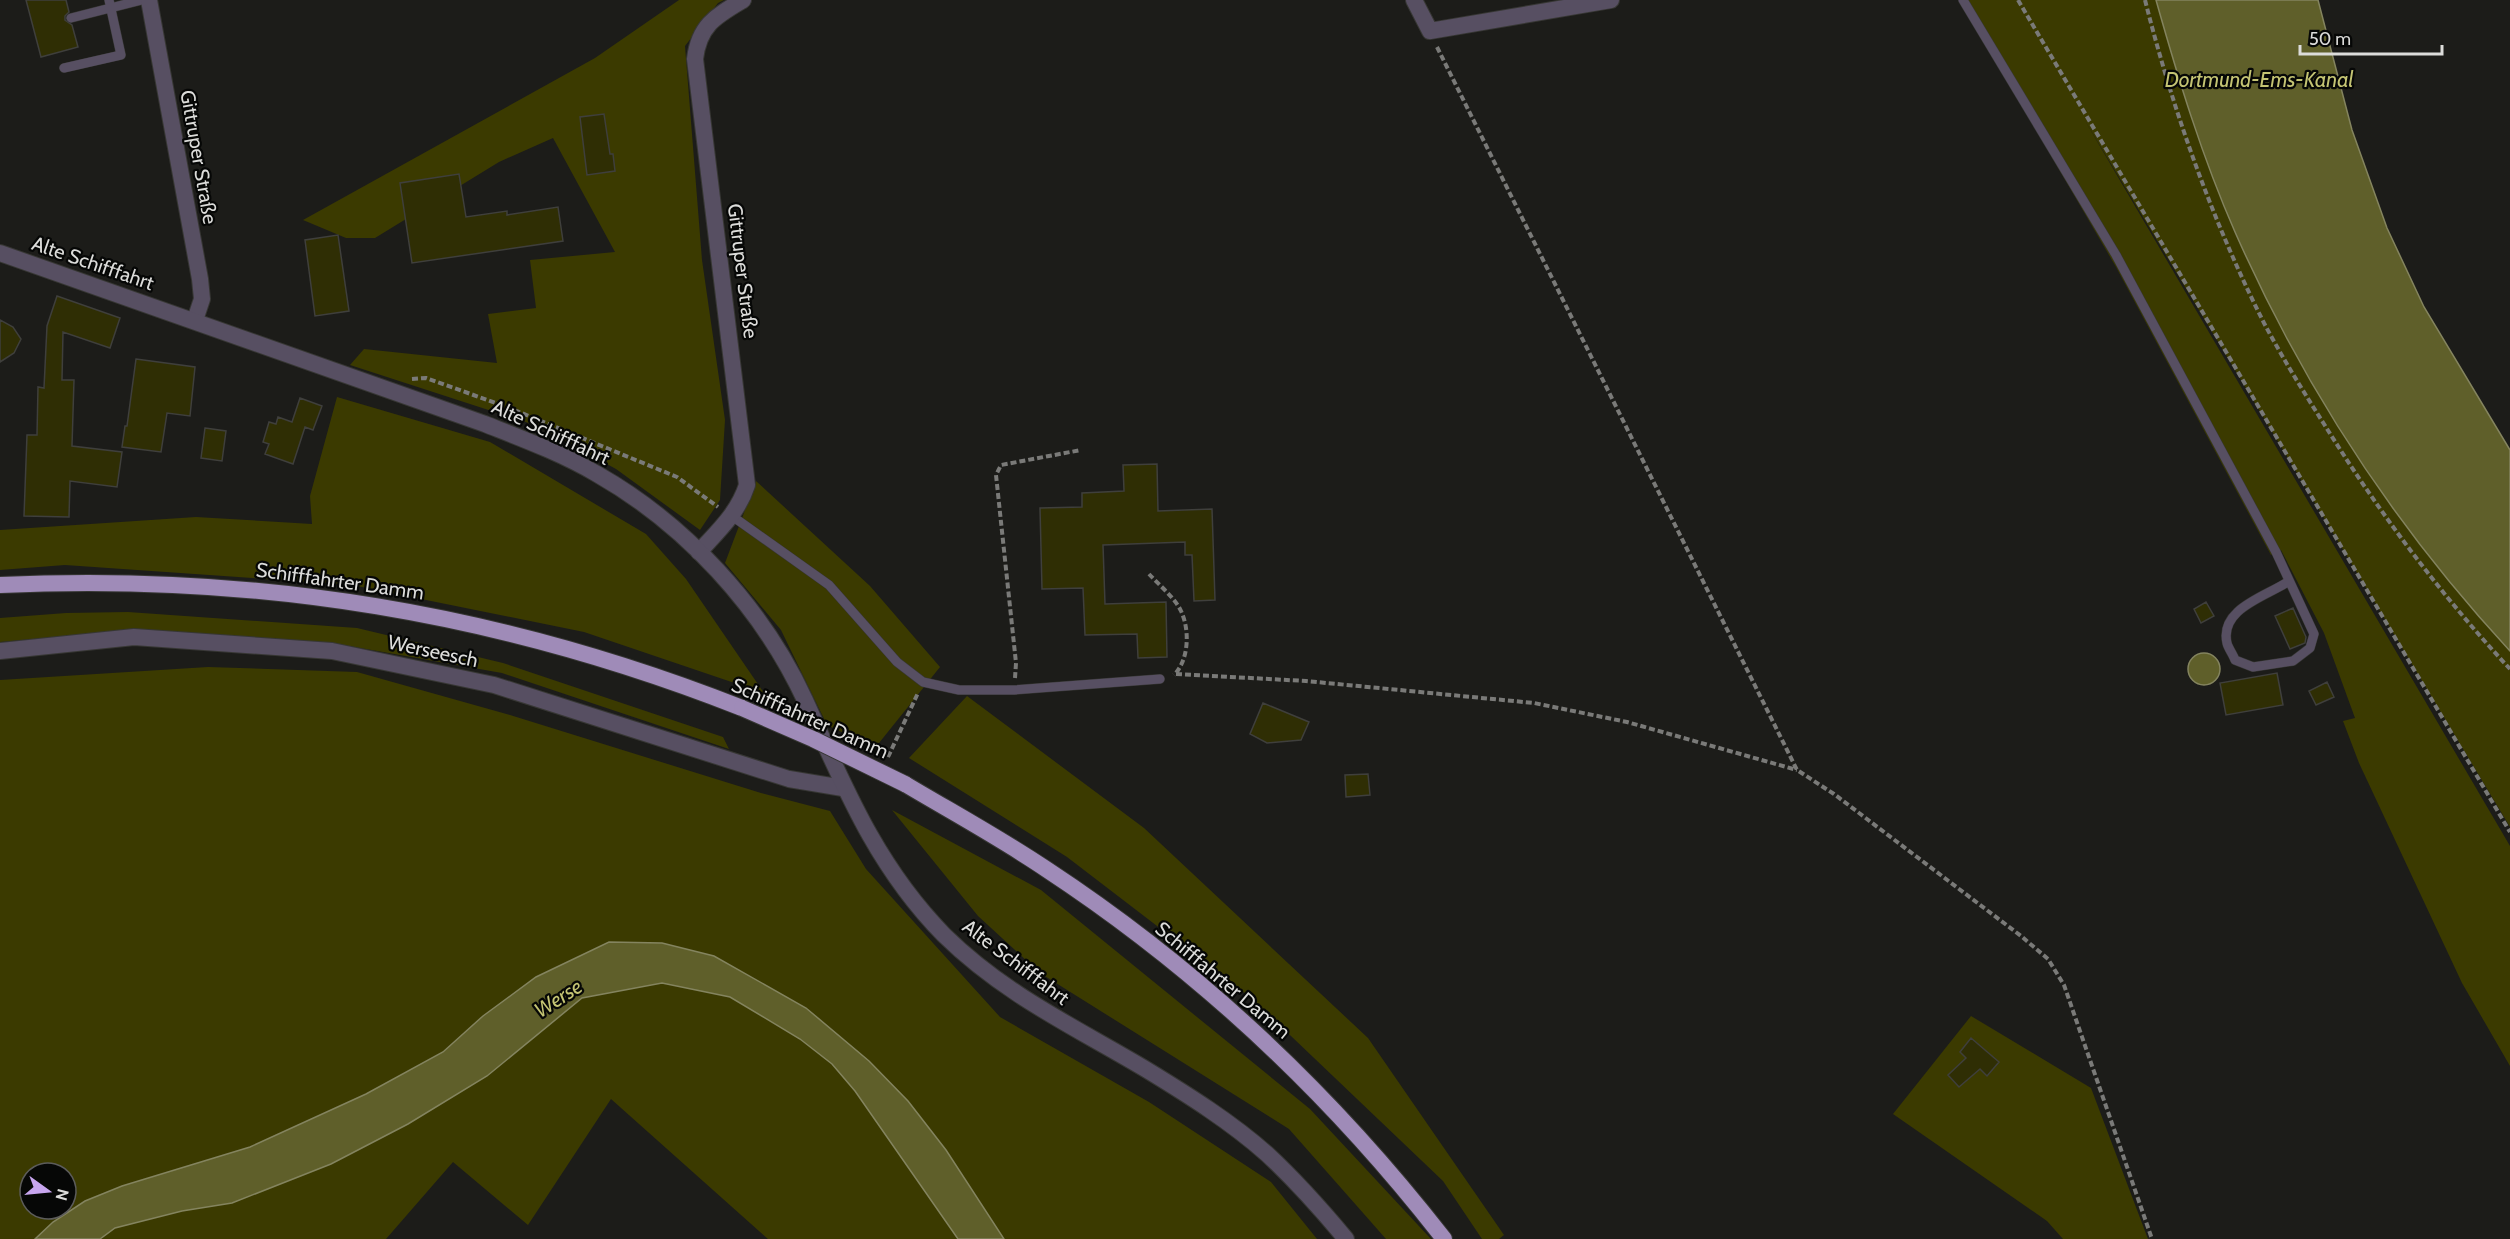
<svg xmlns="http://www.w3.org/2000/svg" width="2510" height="1239" viewBox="0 0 2510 1239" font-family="Cabin,sans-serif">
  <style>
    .green { fill: #3b3a00; fill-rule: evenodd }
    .water { fill: #5f5f2a; stroke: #84845f; stroke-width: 1.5 }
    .building { fill: #2f2e04; stroke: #3f3f3c; stroke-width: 1.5 }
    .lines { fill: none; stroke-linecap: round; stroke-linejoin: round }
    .service-casing { stroke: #373734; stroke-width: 10 }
    .minor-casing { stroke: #373734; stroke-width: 18 }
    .tertiary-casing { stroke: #373734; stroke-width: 18 }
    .trunk-casing { stroke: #373734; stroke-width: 18 }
    .path { stroke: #7a7a78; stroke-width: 4; stroke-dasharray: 6 3; stroke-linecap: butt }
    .service { stroke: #574f62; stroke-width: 9 }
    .minor { stroke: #574f62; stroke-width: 16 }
    .tertiary { stroke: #574f62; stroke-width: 16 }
    .trunk { stroke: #9f8bb8; stroke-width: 16 }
    .trunk-bridge-casing { stroke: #373734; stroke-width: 18; stroke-linecap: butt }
    .trunk-bridge { stroke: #9f8bb8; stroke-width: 16 }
    .labels { text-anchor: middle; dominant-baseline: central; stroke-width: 4.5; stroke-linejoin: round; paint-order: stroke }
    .street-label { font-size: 20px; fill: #dcdcda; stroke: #060706 }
    .water-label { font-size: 21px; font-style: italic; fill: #c4c473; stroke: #060706 }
  </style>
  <rect width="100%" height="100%" fill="#1c1c19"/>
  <!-- green -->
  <path class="green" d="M679,0H724L718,3L685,46L702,260L725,420L720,500L700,530L616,469L535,425L350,365L364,349L497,363L488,314L536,308L530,260L615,252L553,138L499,162L375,238H346L303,220L595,58Z
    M1960,0H2156C2178,78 2202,157 2235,232C2303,386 2396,528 2510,651V827L2084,119L2510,846V1066L2462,983L2359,763L2343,721L2355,718L2324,633L2281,550L2271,555L2116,267Z
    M337,397L490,442L646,534L686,579L764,693L584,632L352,585L65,565L0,570V530L196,517L312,524L310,496Z
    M756,481L870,586L940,667L875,748L827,725L781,630L725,563Z
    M128,612L357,628L503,663L723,737L729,749L502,673L332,643L134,630L0,642V618L66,613Z
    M208,667L357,672L510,715L761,793L830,811L866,869L1000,1017L1149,1102L1271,1182L1317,1239H1004L946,1150L869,1061L624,943L609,942L483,1016L443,1052L366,1094L250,1147L122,1186L85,1201L53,1222L35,1239H0V680ZM30,1173H66V1209H30Z
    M967,696L1144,828L1368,1038L1504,1235L1499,1239H1482L1443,1181L1251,998L1067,857L909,758Z
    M892,810L1041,890L1310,1109L1431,1239H1386L1289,1129L1040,973L978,916Z
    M662,983L730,997L800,1039L832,1064L855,1091L958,1239H768L611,1099L528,1225L453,1162L386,1239H100L115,1228L182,1211L232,1203L331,1164L408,1124L535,1036L582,998Z
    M1971,1016L2091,1088L2148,1239H2063L2047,1221L1893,1114Z"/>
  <!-- water -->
  <path class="water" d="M2156,0H2318L2352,130L2387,228L2424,307L2510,450V651C2396,528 2303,386 2235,232C2202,157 2178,78 2156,0Z
    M2188 669a16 16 0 1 1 32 0a16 16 0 1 1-32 0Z
    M609,942L662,943L714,956L806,1008L869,1061L908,1101L946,1150L1004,1239H958L855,1091L832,1064L800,1039L730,997L662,983L582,998L487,1076L408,1124L331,1164L232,1203L182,1211L115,1228L100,1239H35L53,1222L85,1201L122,1186L250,1147L366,1094L443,1052L483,1016L536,977Z"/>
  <!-- building -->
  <path class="building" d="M26,0H66L69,12L65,16V20L72,25L78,47L41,57Z
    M604,114L610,154H613L615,171L587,175L580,117Z
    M459,174L466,217L507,211V215L558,207L563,241L412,263L400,183Z
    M338,235L349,311L315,316L305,240Z
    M57,296L120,318L110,348L63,332L62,380H74L72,446L122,452L117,487L70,481L69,517L24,516L27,435H37L38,387L44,388L47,326Z
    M0,320L13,327L21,339L14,353L0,362Z
    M136,359L195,367L190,416L167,413L161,452L122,447L125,426H127Z
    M300,398L322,406L313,430L305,427L293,464L265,454L269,444L263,442L269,422L276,424L278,417L292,422Z
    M205,428L226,431L222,461L201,458Z
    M1157,464L1158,511L1212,509L1215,600L1194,601L1192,555H1185V542L1103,545L1105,604L1166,602L1167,657L1138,658L1137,634L1085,635L1083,588L1042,589L1040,508L1082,507V493L1124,491L1123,465Z
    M2206,602L2214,616L2201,623L2194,609Z
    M2293,608L2306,637L2305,643L2290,649L2275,616Z
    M2277,673L2283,705L2226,715L2220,683Z
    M2327,682L2334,697L2316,705L2309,691Z
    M1263,703L1309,722L1301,740L1267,743L1250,734Z
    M1368,774L1370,795L1346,797L1345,775Z
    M1971,1038L1999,1062L1987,1076L1980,1069L1959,1087L1948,1075L1966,1058L1960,1052Z"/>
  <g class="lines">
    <!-- service casing -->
    <g class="service-casing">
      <path id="service" d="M1963,0L2116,255L2276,552L2314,634L2310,648L2293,661L2253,667L2235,660C2233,654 2228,648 2227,643C2219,608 2268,596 2289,581
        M71,18L142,0
        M64,68L121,55L109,0
        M732,516L829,585L897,662L923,682L959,690H1014L1160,679"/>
    </g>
    <!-- minor casing -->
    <g class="minor-casing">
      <path id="minor" d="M149,0L200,279L202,299L195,320
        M1414,0L1430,31L1611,0
        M699,552C718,531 738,513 747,485L695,59C699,25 716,16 743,0
        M0,651L134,637L332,651L494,685L789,779L843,788"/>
    </g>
    <!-- tertiary casing -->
    <g class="tertiary-casing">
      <path id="tertiary" d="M0,253L485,424C523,439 561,453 597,474C685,524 762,607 805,700C844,786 876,866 944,935C1005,995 1075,1027 1147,1070C1188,1095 1231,1122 1267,1154C1295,1180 1321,1209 1346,1239"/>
    </g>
    <!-- trunk casing -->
    <g class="trunk-casing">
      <path id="trunk" d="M0,585C258,573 501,613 742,708
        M905,784C952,812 1000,838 1046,869C1198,969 1332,1095 1444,1239"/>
    </g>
    <!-- path -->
    <path class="path" d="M2018,0L2510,832
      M2145,0C2173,111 2212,220 2264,323C2282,357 2303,391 2324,424C2378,511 2440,594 2510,669
      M1437,47L1797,770L1834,794L2021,936L2048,959L2064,985L2152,1239
      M412,379L426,378L507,407L677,477L718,507
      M1149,574C1159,585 1175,598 1181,611C1190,630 1189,660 1174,675
      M1176,674L1306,681L1534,703L1627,722L1797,770
      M1015,678L1016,663L996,475L1001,465L1081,450
      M888,757L918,693"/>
    <!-- service -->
    <use href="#service" class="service"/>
    <!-- minor -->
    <use href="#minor" class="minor"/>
    <!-- tertiary -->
    <use href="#tertiary" class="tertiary"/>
    <!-- trunk -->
    <use href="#trunk" class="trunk"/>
    <!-- trunk-bridge casing -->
    <g class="trunk-bridge-casing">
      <path id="trunk-bridge" d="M742,708L813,739L905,784"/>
    </g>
    <!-- trunk-bridge -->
    <use href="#trunk-bridge" class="trunk-bridge"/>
  </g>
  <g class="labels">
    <!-- street labels -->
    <g class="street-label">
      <text transform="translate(199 157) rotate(80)">Gittruper Straße</text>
      <text transform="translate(93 263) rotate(19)">Alte Schifffahrt</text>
      <text transform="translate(743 271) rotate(83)">Gittruper Straße</text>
      <text transform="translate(551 432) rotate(25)">Alte Schifffahrt</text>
      <text transform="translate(340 581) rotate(8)">Schifffahrter Damm</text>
      <text transform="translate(433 651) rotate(12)">Werseesch</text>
      <text transform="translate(810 718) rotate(24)">Schifffahrter Damm</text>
      <text transform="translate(1016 962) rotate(37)">Alte Schifffahrt</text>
      <text transform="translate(1223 980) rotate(40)">Schifffahrter Damm</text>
    </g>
    <!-- water labels -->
    <g class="water-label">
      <text x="2259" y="79">Dortmund-Ems-Kanal</text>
      <text transform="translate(558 998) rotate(-33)">Werse</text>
    </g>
  </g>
  <!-- north arrow -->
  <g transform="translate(48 1191) rotate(105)"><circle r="28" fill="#060706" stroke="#5c5c5b" stroke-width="1.5"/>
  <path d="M0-4.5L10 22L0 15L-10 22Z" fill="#c8a6ef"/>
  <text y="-9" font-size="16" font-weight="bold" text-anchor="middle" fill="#dcdcda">N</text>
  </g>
  <!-- scale -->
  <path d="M2300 45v9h142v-9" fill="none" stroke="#dcdcda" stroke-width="3"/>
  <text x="2309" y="45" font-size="18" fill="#dcdcda" stroke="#060706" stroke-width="4.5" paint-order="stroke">50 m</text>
</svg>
